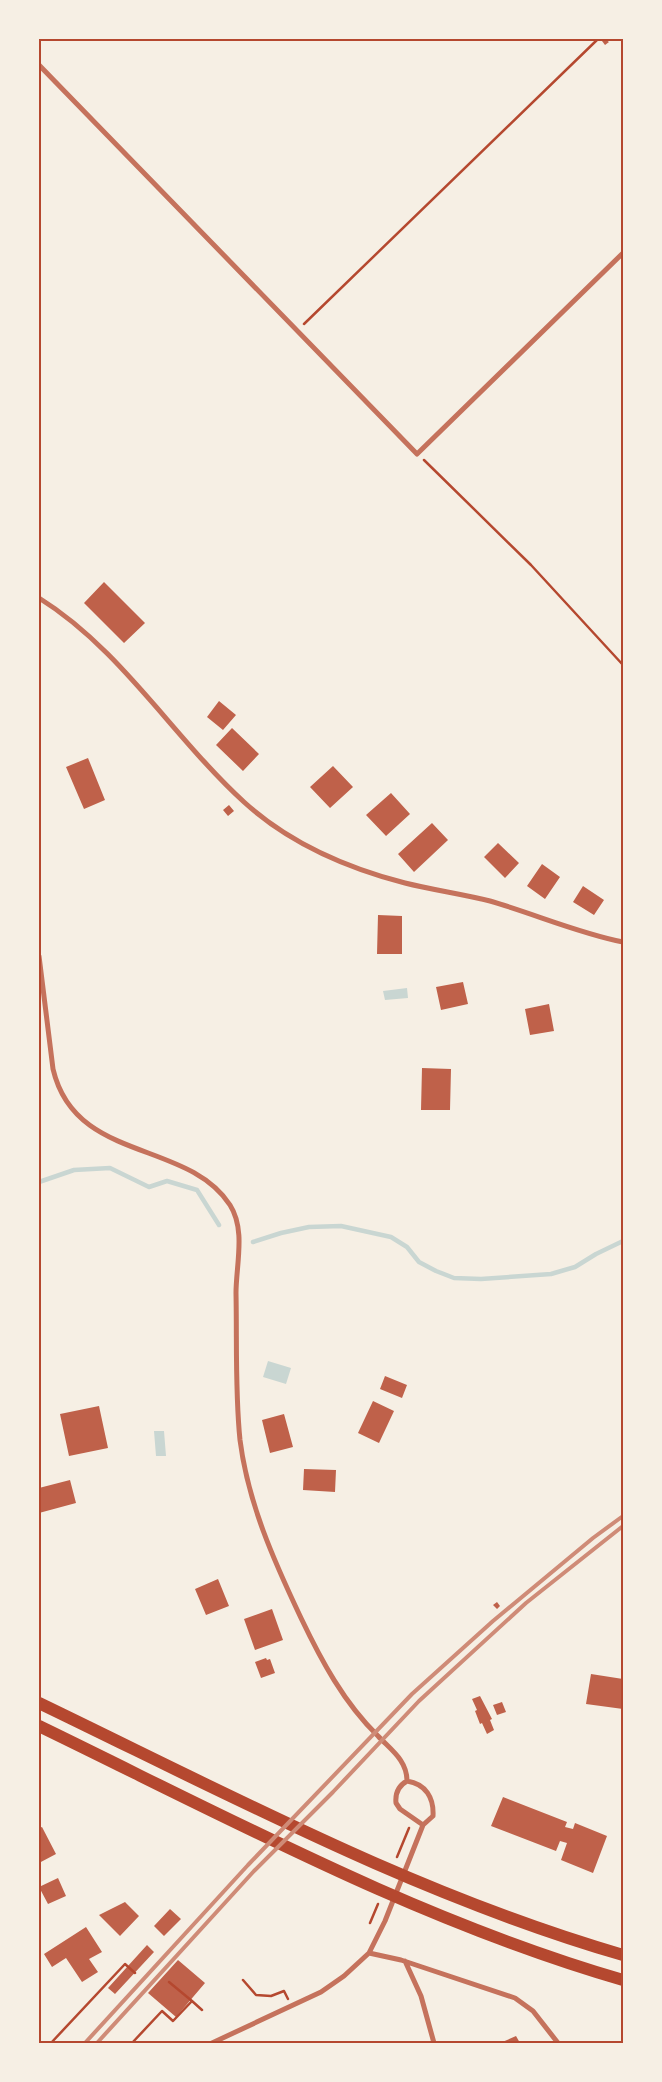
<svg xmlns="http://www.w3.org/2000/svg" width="662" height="2082" viewBox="0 0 662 2082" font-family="Literata,serif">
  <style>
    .water { fill: #c9d6d2 }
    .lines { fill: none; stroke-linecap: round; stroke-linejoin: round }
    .stream { stroke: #c9d6d2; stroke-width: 4.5 }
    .building { fill: #bf614a }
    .path { stroke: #b5482f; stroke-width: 2.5 }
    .minor { stroke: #c5725c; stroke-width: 5 }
    .motorway { stroke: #b5482f; stroke-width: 12 }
    .rail { stroke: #cf8b77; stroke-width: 4 }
    .neatline { fill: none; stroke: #b5482f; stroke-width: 2 }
  </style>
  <rect width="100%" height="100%" fill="#f6efe4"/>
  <!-- water -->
  <path class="water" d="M407,988L408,998L385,1000L383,991Z
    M268,1361L291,1368L286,1384L263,1377Z
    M154,1431H164L166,1456H156Z"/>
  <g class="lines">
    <!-- stream -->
    <path class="stream" d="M39,1182L74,1170L110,1168L149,1187L167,1181L197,1190L219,1225
      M253,1242L281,1233L309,1227L341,1226L391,1237L407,1247L419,1262L436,1271L454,1278L481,1279L551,1274L575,1267L596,1254L623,1241"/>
  </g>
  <!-- building -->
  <path class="building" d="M605,39L609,42L605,45L602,41Z
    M104,582L145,623L124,643L84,603Z
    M219,701L236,715L223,730L207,717Z
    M232,728L259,754L243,771L216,745Z
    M88,758L105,800L84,809L66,767Z
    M333,766L353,787L330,808L310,787Z
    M391,793L410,814L386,836L366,815Z
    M229,805L234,811L228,816L223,810Z
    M432,823L448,840L414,872L398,854Z
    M498,843L519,863L505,878L484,857Z
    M542,864L560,877L545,899L527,886Z
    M583,886L604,900L594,915L573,902Z
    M378,915L402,916V954H377Z
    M463,982L468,1004L441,1010L436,987Z
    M549,1004L554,1031L530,1035L525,1009Z
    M422,1068L451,1069L450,1110H421Z
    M385,1376L407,1385L402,1398L380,1389Z
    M373,1401L394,1411L379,1443L358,1433Z
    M99,1406L108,1448L69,1456L60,1414Z
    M284,1414L293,1447L270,1453L262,1420Z
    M304,1469L336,1470L335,1492L303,1490Z
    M70,1480L76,1503L39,1513V1488Z
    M218,1579L229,1606L206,1615L195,1589Z
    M497,1602L500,1606L497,1609L493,1605Z
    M272,1609L283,1640L255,1650L244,1619Z
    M266,1658L267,1660L270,1659L275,1673L261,1678L255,1662Z
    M591,1674L623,1679V1709L586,1704Z
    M480,1696L492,1719L490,1720L494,1730L487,1734L482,1723L480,1724L475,1711L477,1710L472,1699Z
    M502,1702L506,1712L497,1715L493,1705Z
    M503,1797L567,1822L565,1827L573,1829L575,1823L607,1836L593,1873L561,1860L567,1843L560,1841L556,1851L491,1826Z
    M42,1827L56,1854L39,1863V1828Z
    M58,1878L66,1896L48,1904L39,1887Z
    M125,1902L139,1916L120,1936L99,1915Z
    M170,1909L181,1919L164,1936L154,1926Z
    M86,1927L102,1952L89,1959L98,1972L82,1982L66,1958L52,1967L44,1954Z
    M147,1945L154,1952L115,1994L108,1988Z
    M178,1960L205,1983L176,2017L148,1993Z
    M516,2036L520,2043H500Z"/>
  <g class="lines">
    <!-- path -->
    <path class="path" d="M304,324L598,39
      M424,460L531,565L623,665
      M397,1857L409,1828
      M370,1923L378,1904
      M243,1980L256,1995L271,1996L284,1991L288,1999
      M192,2001L202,2010
      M51,2043L125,1964L135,1973
      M132,2043L162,2011L173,2021L192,2001L169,1982"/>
    <!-- minor -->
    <path class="minor" d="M39,65L417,454L623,253
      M39,598C121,649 173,737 244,802C289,843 347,868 405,883C433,890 462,894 490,901C535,914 578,933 623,942
      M39,956L53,1069C75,1163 187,1139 230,1205C246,1230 236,1265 236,1293C237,1342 235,1392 240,1440C248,1503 274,1561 301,1618C321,1660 344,1703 378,1736C391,1750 407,1760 407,1781
      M369,1953L401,1960L515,1998L533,2011L558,2043
      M405,1961L421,1996L434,2043
      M212,2043L321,1992L344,1976L369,1953L385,1921L423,1825L433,1816C434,1798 426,1784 407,1781C398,1786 395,1793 396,1803L400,1809L423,1825"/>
    <!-- motorway -->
    <path class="motorway" d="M39,1703C230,1795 419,1896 623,1955
      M39,1726C229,1818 419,1921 623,1980"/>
    <!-- rail -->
    <path class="rail" d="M85,2043L248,1865L412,1694L493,1621L593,1538L623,1516
      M97,2043L254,1871L333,1792L419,1701L526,1603L623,1526"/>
  </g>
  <!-- border -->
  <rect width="662" height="2082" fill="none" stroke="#f6efe4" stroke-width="80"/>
  <rect x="40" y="40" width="582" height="2002" class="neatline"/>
</svg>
